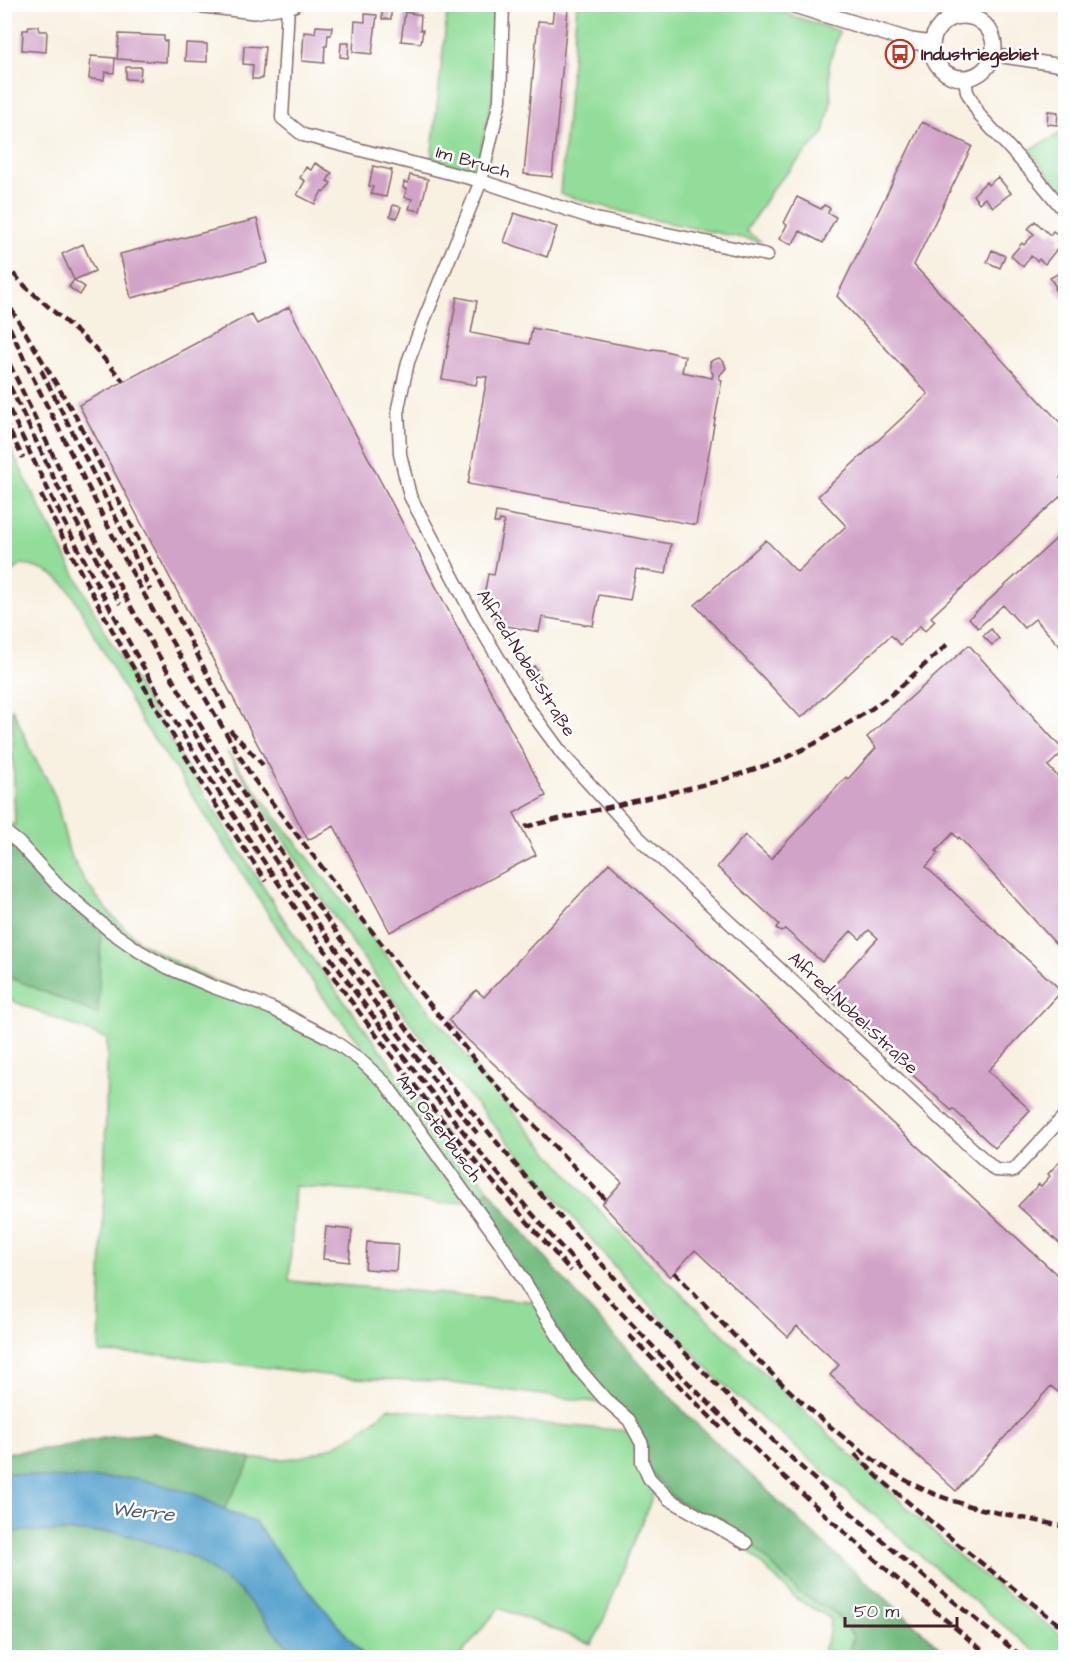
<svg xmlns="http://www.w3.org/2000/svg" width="1070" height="1662" viewBox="0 0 1070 1662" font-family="'Architects Daughter',sans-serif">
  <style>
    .green { fill: #91dd99; stroke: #6e7e62; stroke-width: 1.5 }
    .forest { fill: #74bc81; stroke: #5f6e56; stroke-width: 1.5 }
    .water { fill: #56a2ce; stroke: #50607c; stroke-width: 1.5 }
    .building { fill: #d1a3c8 }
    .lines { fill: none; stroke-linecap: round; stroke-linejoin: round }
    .minor-casing { stroke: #87686b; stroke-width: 15 }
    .tertiary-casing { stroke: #87686b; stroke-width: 18 }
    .minor { stroke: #fff; stroke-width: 12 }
    .tertiary { stroke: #fff; stroke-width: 15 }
    .rail { stroke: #4a1f2b; stroke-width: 4.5; stroke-dasharray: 9 4.5; stroke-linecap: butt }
    .labels { text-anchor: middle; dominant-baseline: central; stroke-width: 5; stroke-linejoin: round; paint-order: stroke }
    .poi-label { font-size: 18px; font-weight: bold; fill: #4a1f2b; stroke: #fff; text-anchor: start }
    .street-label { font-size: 18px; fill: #4a1f2b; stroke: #fff }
    .water-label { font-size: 20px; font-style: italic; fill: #4f5a74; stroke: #fff }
  </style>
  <rect width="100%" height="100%" fill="#fff"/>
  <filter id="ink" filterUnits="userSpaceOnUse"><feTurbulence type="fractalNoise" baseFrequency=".0167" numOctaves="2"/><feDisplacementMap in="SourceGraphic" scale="12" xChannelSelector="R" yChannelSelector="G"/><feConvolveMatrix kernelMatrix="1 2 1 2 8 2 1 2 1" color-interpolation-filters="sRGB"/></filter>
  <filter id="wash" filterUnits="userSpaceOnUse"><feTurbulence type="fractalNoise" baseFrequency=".008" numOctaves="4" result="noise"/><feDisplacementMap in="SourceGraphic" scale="24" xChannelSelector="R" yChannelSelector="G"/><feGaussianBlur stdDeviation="1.35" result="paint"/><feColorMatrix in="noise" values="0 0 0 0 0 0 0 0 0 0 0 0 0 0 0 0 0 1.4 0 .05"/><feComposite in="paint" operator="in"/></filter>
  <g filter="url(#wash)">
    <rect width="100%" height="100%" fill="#f8f0e1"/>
    <!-- green -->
    <path class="green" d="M448,5H495L493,95L476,173L431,161Z
      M577,5H760L839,31L829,65L831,102L824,133L773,188L746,231L762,242L645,218L560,194Z
      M1065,131V195L1029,150Z
      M4,434L31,490L106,634L191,773L288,926L403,1080L489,1190L476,1200L441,1204L368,1192L295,1186L289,1281L541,1302L750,1542L799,1593L835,1613L853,1636L847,1657H821L829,1633L830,1618L795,1598L746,1548L655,1490L599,1631L591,1644L499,1608L459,1657H365L278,1554L256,1523L224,1509L252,1459C263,1458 274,1459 285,1459C325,1456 360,1434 388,1408L483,1419L630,1431L626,1422L602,1403L437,1381L350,1378L163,1355L99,1353C101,1248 107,1144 107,1039L5,998L4,975L98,1014L57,893L5,838V824L15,825L12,708L35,759L47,779L56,799L69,852L86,883L112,916L140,942L171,960L213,980L264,998L297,1014L356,1050H359L361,1047L360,1043L332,1009L309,977L176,770L142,722L72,594C57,573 47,571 23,564L5,577Z
      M227,752L278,820L487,1082L599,1210L668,1281L753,1363L962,1559L1065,1638V1657H1042L1032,1649L949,1580L717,1379L620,1273L435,1056L382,985L320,896Z"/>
    <!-- forest -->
    <path class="forest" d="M4,838L14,846L57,893L101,933L98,1015L5,975Z
      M489,1190L507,1213L590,1310L687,1415L824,1544L951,1657H854L851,1646L853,1636L835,1613L799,1593L750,1542L672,1497L644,1463L645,1444L581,1367L476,1200Z
      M153,1433L252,1459L224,1509L48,1478L5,1472V1453L54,1448L109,1437Z
      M5,1531L118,1532L194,1557L240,1591L297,1657L5,1658Z"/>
    <!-- water -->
    <path class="water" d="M5,1472L48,1478H135L192,1493L224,1509L256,1523L278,1554L365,1657H297L240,1591L194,1557L118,1532L5,1531Z"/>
    <g id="blocks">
      <!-- building -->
      <path class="building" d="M382,4H391V19H382Z
        M554,8L568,9L552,177L524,174L538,21L552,22Z
        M405,12L421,15L420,30H423L421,43L401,41Z
        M365,14L377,15L372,54L353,52L355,21L365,22Z
        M29,26H39V31H47L46,52L22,50L23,30H28Z
        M316,26L332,27L331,35H328L327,46H325L324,63L302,61L304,32L315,33Z
        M119,34L164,36V41H167L166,62L117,59Z
        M186,43L207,44V62L185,61Z
        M341,43H349L348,58L340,57Z
        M244,46L265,47L262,79H252L253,65L243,64Z
        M91,56L115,58L114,73L105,72L104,80L89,79Z
        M126,67H141L140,80L126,79Z
        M1048,111L1058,112L1057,125L1047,124Z
        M922,122L972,146L914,265L1066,429V472L1060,478L1066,483V491L931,617L935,621L925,631L920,626L900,645L891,635L801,718L695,605L766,540L797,572L846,526L818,496L928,394L837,296Z
        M315,163L332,173L327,181L331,183L325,192L322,191L315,204L297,195L305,181L300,178L306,167L311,170Z
        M373,166L392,170L386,197L371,194L373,187L369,186Z
        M410,175L428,179L420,211L409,209L412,199L404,197L407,189L403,188L404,182L408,183Z
        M998,177L1011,193L993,207L985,198L979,203L973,195L986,182L988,185Z
        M797,197L821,209L824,205L830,208L828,213L836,217L823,243L800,231L792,245L779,239L787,225L784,223Z
        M393,205L401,207L397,218L390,216Z
        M514,213L557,227L547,257L504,242Z
        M257,219L268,263L131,298L120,254Z
        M1035,221L1050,235L1053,231L1061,237L1057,241L1061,244L1045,264L1039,259L1037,261L1031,256L1023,267L1011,256L1022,243L1024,245L1034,234L1028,229Z
        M83,244L95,271L74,280L85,287L80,295L69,287L74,280L62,254Z
        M992,250L1005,256L1000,268L987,262Z
        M1066,261V302L1054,289L1056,287L1050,278L1065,270L1062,264Z
        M457,297L477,301L471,333L529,344L532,328L651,350L652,349L661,350L685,356L682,372L712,378L713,374L710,369V362L713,360L719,358L724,362L726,368L720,375L719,379L722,380L696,525L468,484L487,377L478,376L476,385L442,379Z
        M289,307L546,796L514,813L536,855L390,932L334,826L308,840L79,405L251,314L257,324Z
        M496,512L671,544L666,574L636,569L630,600L599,595L593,626L542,617L539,632L495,624L499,604L483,601L488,574L494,575L504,521L500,520L499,523H494Z
        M1066,530V653L1035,619L1024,628L1003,605L978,628L969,618Z
        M991,629L999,639L992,645L983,636Z
        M969,645L1064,751L1048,766L1066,785V955L959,837L958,839L953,833L936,851L938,853L926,867L1062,991L988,1071L1030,1110L995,1148L953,1109L952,1111L825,995L878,938L869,930L860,939L851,931L822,962L785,929L781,932L776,928L779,924L717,867L745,835L771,859L846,777L848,779L876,748L867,737Z
        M534,666L541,677L535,681L528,671Z
        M609,863L1066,1283V1399L1051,1386L956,1491L830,1375L839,1365L797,1326L788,1337L695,1250L670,1277L602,1204L622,1182L455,1028L449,1020L476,990L484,997Z
        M1060,1161L1066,1166V1249L1018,1206L1039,1184L1041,1186L1050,1176L1048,1174Z
        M326,1227L352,1230L349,1262L323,1259Z
        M367,1242L398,1244L396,1271L365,1269Z"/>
    </g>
  </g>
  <g filter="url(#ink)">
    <use href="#blocks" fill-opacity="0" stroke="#87686b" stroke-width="1.5"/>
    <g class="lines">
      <!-- minor casing -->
      <g class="minor-casing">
        <path id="minor" d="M503,4L500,100L481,181L424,320L408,362L398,408L400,454L410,496L474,617L527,706L563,755L638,837L995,1170L1013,1171L1066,1114
          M288,6L282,118L303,135L481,181L596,219L767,255
          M993,55L1066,66
          M965,78L967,92L980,116L1037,178L1066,213
          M4,831L19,843L60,888L109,930L139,951L167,967L211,986L271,1008L328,1037L359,1059L386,1084L500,1242L578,1368L605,1399L629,1420L642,1444V1462L649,1478L669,1499L746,1543"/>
      </g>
      <!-- tertiary casing -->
      <g class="tertiary-casing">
        <path id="tertiary" d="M196,4L254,11L294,4
          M791,4L911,41L932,44
          M932 47a31 31 0 1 1 62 0a31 31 0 1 1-62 0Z"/>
      </g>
      <!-- minor -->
      <use href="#minor" class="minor"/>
      <!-- tertiary -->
      <use href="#tertiary" class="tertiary"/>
      <!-- rail -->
      <path class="rail" d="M4,264L26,287L94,347L123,381
        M4,297L75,415L226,711
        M4,315L31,374L123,556L150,605L252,777L402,970L491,1080L606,1200
        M4,352C48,446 93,540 144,630C369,1024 666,1378 1024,1658
        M41,370L132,550L150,590
        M4,374L57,485L120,604
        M4,398C230,887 573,1320 992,1658
        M4,420L23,458
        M41,495C108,628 182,758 266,881
        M186,719C273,863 369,1003 477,1133
        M230,730L263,765
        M525,827L719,781L779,761L814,744L867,712L892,694L950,642
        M325,965C401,1072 483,1174 571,1271
        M674,1272C732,1333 788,1396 855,1446C877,1463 899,1478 925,1490C969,1510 1018,1516 1066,1527
        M629,1335L722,1429
        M855,1454L878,1477L965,1550L1066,1630"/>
    </g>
  </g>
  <!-- icons -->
  <defs>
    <g id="bus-ring" transform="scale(1.5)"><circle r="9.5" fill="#fff" stroke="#c8321e" stroke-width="1.5"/><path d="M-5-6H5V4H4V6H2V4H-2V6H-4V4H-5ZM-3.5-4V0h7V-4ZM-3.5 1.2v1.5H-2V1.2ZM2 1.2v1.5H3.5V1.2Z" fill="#c8321e"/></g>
  </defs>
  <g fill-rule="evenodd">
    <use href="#bus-ring" x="900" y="54"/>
  </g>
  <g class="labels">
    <!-- poi labels -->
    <g class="poi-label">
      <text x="921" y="54">Industriegebiet</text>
    </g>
    <!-- street labels -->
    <g class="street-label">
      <text transform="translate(473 162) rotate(16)">Im Bruch</text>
      <text transform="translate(526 663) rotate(58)">Alfred-Nobel-Straße</text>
      <text transform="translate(853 1013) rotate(43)">Alfred-Nobel-Straße</text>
      <text transform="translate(439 1128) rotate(53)">Am Osterbusch</text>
    </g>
    <!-- water labels -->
    <g class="water-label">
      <text transform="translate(143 1512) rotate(6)">Werre</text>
    </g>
  </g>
  <!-- margin -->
  <rect width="1070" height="1662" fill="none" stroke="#fff" stroke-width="24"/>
  <!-- scale -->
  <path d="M845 1617v9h112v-9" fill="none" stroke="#4a1f2b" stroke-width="3"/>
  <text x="854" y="1617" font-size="18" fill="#4a1f2b" stroke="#ffffff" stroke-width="4.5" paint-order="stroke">50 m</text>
</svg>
